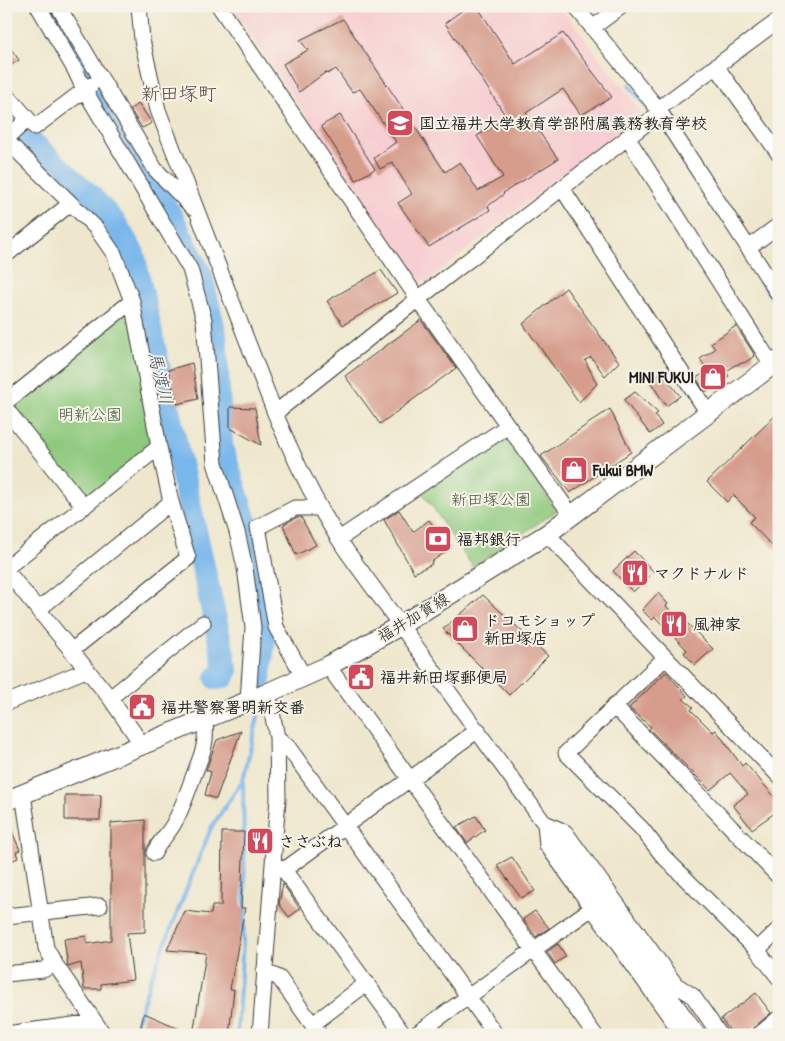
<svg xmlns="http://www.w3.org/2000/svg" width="785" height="1041" viewBox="0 0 785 1041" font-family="'Patrick Hand','Klee One',sans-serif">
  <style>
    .built { fill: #f7cfd2 }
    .green { fill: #8ec97e; stroke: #55724d }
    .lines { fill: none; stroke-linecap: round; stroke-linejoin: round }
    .stream { stroke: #78b7ec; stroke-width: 4 }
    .river { stroke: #78b7ec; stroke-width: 24 }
    .building { fill: #d69c8c }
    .minor-casing { stroke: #3c3a37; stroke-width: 17 }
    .major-casing { stroke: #3c3a37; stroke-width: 21 }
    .minor { stroke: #fff; stroke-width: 15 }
    .major { stroke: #fff; stroke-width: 19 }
    .labels { text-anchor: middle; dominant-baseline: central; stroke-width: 4; stroke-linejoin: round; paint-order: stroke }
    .poi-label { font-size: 16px; font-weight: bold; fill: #1c1c1c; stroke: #f7f3e8; text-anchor: start }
    .park-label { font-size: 16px; fill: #44593e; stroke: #f7f3e8 }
    .street-label { font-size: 16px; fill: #1c1c1c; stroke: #f7f3e8 }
    .water-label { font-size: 18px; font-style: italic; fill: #3c5265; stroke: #f7f3e8 }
    .quarter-label { font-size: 19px; fill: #5d4943; stroke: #f7f3e8 }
  </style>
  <rect width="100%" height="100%" fill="#f7f3e8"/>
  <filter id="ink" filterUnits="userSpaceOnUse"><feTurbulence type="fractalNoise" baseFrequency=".02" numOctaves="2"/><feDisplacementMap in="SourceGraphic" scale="10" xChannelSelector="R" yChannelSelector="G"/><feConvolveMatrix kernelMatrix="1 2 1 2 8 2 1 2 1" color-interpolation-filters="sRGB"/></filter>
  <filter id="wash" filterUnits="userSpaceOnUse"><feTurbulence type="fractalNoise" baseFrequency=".0096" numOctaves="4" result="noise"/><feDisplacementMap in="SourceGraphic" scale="20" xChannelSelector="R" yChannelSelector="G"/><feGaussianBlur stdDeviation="1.12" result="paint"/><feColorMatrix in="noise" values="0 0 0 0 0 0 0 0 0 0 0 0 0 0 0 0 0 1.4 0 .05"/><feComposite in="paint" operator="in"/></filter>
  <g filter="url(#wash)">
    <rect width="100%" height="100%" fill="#efe7cd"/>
    <!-- built -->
    <path class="built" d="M231,6H559L642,112L427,281H419Z"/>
    <!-- green -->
    <path class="green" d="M132,301L159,447L84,507L6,402Z
      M506,433L556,511L473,567C454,542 439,515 420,489Z"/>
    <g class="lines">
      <!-- stream -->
      <path class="stream" d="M629,85L649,110
        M761,281L779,309
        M133,1035L150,981L211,828L243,780L258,717
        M237,1035L245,908L243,780"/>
      <!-- river -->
      <path class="river" d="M47,6L173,220L201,276L215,335L221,446L255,553L264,637L259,679
        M6,119L91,197L114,222L133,254L223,655L226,671L224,676L217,678"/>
    </g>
    <g id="blocks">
      <!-- building -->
      <path class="building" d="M468,6H477L515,64L563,33L612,97L581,115L563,89L526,113L558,159L503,193L504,194L488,206L490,210L429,247L398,203L412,194L392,162L380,169L374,158L396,142L360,89L352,92L336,69L327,74L326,72L299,92L283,64L308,50L300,40L343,19L445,172L460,162L478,191L503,177L477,136L507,118L445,23Z
        M6,42L19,60L6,68Z
        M139,104L152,123L142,128L130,109Z
        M340,115L375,169L356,180L321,126Z
        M381,270L397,293L343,325L327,301Z
        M566,288L619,362L605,376L591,357L585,360L597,384L579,402L523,324Z
        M421,320L456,368L380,424L345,376Z
        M736,326L754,354L753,357L746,362L735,365L726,372L729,376L705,392L696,378L708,371L700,359L715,349L711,343Z
        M192,363L198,399L177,404L168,370Z
        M661,372L680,396L666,406L650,381Z
        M635,392L658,413L655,415L662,425L650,434L624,400Z
        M230,407L255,408L261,445L230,428Z
        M610,409L631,452L570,493L541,456Z
        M779,412V553L749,522L755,517L733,495L727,502L707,482Z
        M399,510L413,532L429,520L450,549L431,562L432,564L414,573L384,520Z
        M297,517H301L316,545L296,555L283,525Z
        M634,551L654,572L633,592L613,571Z
        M658,593L668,604L666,606L678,619L682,618L713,649L695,665L684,653L687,650L655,617L652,620L642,610Z
        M483,595L548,656L509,695L443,629Z
        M666,672L687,696L683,699L693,707L691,710L713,732L716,730L742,766L745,763L779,802V810L752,829L733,805L748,794L730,773L710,790L649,729L651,727L629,708Z
        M241,731L216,799L205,795L211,772L206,770L217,740Z
        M65,795H101L100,820H65Z
        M476,816L485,830L467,843L456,827Z
        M6,818L20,850L16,852L18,858L6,863Z
        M145,820V932L127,933L133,980L101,984V989H84L81,963L68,967L64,939L86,936L87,944L111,940V823Z
        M222,832H244L241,908H245L230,989H234L229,1035H193L206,953L167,950L185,911L211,914L212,906H221Z
        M512,857L535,891L521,898L497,865Z
        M283,884L300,909L289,917L279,904Z
        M535,911L549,928L536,937L523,919Z
        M558,944L566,956L555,964L547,952Z
        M756,993L771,1013L753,1028L750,1035H733L721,1019Z
        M144,1013L176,1027L173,1035H139Z"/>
    </g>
  </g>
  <g filter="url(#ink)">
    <use href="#blocks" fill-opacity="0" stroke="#3c3a37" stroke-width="1"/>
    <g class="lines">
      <!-- minor casing -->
      <g class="minor-casing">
        <path id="minor" d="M38,6L75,70L84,89L190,269L204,320L215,463L237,532L245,568L253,627L248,701
          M58,6L155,169L193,208
          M139,6L142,40L158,110L275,413C295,462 318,509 348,553L698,1035
          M219,6L418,299L572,516
          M575,6L658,109L779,295
          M592,28L622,6
          M716,66L779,154
          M6,94L35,127L91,85
          M658,109L779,20
          M627,137L772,365
          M6,139L27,120
          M6,140L96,228L114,254L132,301L159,447L6,568
          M562,188L708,413
          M748,248L779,225
          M6,255L70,204
          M6,402L132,301
          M6,409L84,507
          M275,413L418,299L661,112
          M547,534L779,776
          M339,539L508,426
          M6,570L110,698L143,746
          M38,610L171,502
          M71,651L188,558L171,502L159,447
          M665,658L566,753L642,829L663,856L757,950L779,978
          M328,666L595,1035
          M304,677L276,627L258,527L295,508H320
          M110,698L203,623
          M6,703L86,670
          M614,706L779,877
          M277,737L288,747L496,1035
          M23,794L46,948L55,964L104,1035
          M154,853C158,843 167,835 173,825C183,808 188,790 195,772C203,752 207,743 205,720
          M277,866L284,870L404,1035
          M284,870L478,730
          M6,916L100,906
          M757,950L779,929
          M264,971L279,978L320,1035
          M6,974L43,970L55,964
          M313,1024L367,983
          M6,1034L95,1022
          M260,1035L278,798L277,737L268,693
          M415,1035L592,908
          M683,1035L547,845L545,823L565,832L675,984L693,996L720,1035
          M759,1035L779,1018"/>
      </g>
      <!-- major casing -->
      <g class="major-casing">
        <path id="major" d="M6,801L263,695L328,666L401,625L547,534L779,360"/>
      </g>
      <!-- minor -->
      <use href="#minor" class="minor"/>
      <!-- major -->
      <use href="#major" class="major"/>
    </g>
  </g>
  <!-- icons -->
  <defs>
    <g id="school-square" transform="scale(1.4375)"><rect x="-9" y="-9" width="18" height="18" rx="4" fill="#d1495b" stroke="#f7f3e8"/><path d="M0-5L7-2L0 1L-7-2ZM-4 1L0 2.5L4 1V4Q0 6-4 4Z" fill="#fff"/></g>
    <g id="shop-square" transform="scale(1.4375)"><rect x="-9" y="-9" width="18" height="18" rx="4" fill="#d1495b" stroke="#f7f3e8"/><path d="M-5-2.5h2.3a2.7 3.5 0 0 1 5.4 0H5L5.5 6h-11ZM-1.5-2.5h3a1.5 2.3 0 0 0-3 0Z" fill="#fff"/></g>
    <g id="bank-square" transform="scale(1.4375)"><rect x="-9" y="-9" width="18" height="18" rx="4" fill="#d1495b" stroke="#f7f3e8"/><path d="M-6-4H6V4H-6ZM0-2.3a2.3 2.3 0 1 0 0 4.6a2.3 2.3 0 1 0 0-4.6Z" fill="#fff"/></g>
    <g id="restaurant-square" transform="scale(1.4375)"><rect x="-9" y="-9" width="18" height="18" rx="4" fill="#d1495b" stroke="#f7f3e8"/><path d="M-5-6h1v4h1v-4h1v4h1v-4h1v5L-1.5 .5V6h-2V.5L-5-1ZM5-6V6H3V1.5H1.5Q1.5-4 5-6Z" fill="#fff"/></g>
    <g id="civic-square" transform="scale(1.4375)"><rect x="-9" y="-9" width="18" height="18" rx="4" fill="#d1495b" stroke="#f7f3e8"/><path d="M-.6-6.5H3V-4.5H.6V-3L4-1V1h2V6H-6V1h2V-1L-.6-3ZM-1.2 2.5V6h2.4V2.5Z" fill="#fff"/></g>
  </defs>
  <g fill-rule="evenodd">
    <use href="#school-square" x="400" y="123"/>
    <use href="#shop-square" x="713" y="377"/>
    <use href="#shop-square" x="574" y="470"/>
    <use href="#bank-square" x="438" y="539"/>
    <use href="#restaurant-square" x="635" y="573"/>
    <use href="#restaurant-square" x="674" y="624"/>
    <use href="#shop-square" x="465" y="629"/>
    <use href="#civic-square" x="361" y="677"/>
    <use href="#civic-square" x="142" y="707"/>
    <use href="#restaurant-square" x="260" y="841"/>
  </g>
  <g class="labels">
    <!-- poi labels -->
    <g class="poi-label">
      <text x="419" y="123">国立福井大学教育学部附属義務教育学校</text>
      <text x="694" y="377" text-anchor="end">MINI FUKUI</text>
      <text x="593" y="470">Fukui BMW</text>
      <text x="457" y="539">福邦銀行</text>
      <text x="654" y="573">マクドナルド</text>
      <text x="484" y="620">ドコモショップ<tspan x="484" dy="18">新田塚店</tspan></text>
      <text x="693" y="624">風神家</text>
      <text x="380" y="677">福井新田塚郵便局</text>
      <text x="161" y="707">福井警察署明新交番</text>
      <text x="279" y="841">ささぶね</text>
    </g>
    <!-- park labels -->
    <g class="park-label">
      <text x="90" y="414">明新公園</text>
      <text x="491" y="499">新田塚公園</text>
    </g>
    <!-- street labels -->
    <g class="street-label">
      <text transform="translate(413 617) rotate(-31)">福井加賀線</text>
    </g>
    <!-- water labels -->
    <g class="water-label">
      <text transform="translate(161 378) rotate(77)">馬渡川</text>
    </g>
    <!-- quarter labels -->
    <g class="quarter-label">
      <text x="179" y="93">新田塚町</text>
    </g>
  </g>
  <!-- margin -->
  <rect width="785" height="1041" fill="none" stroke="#f7f3e8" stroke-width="25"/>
</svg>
